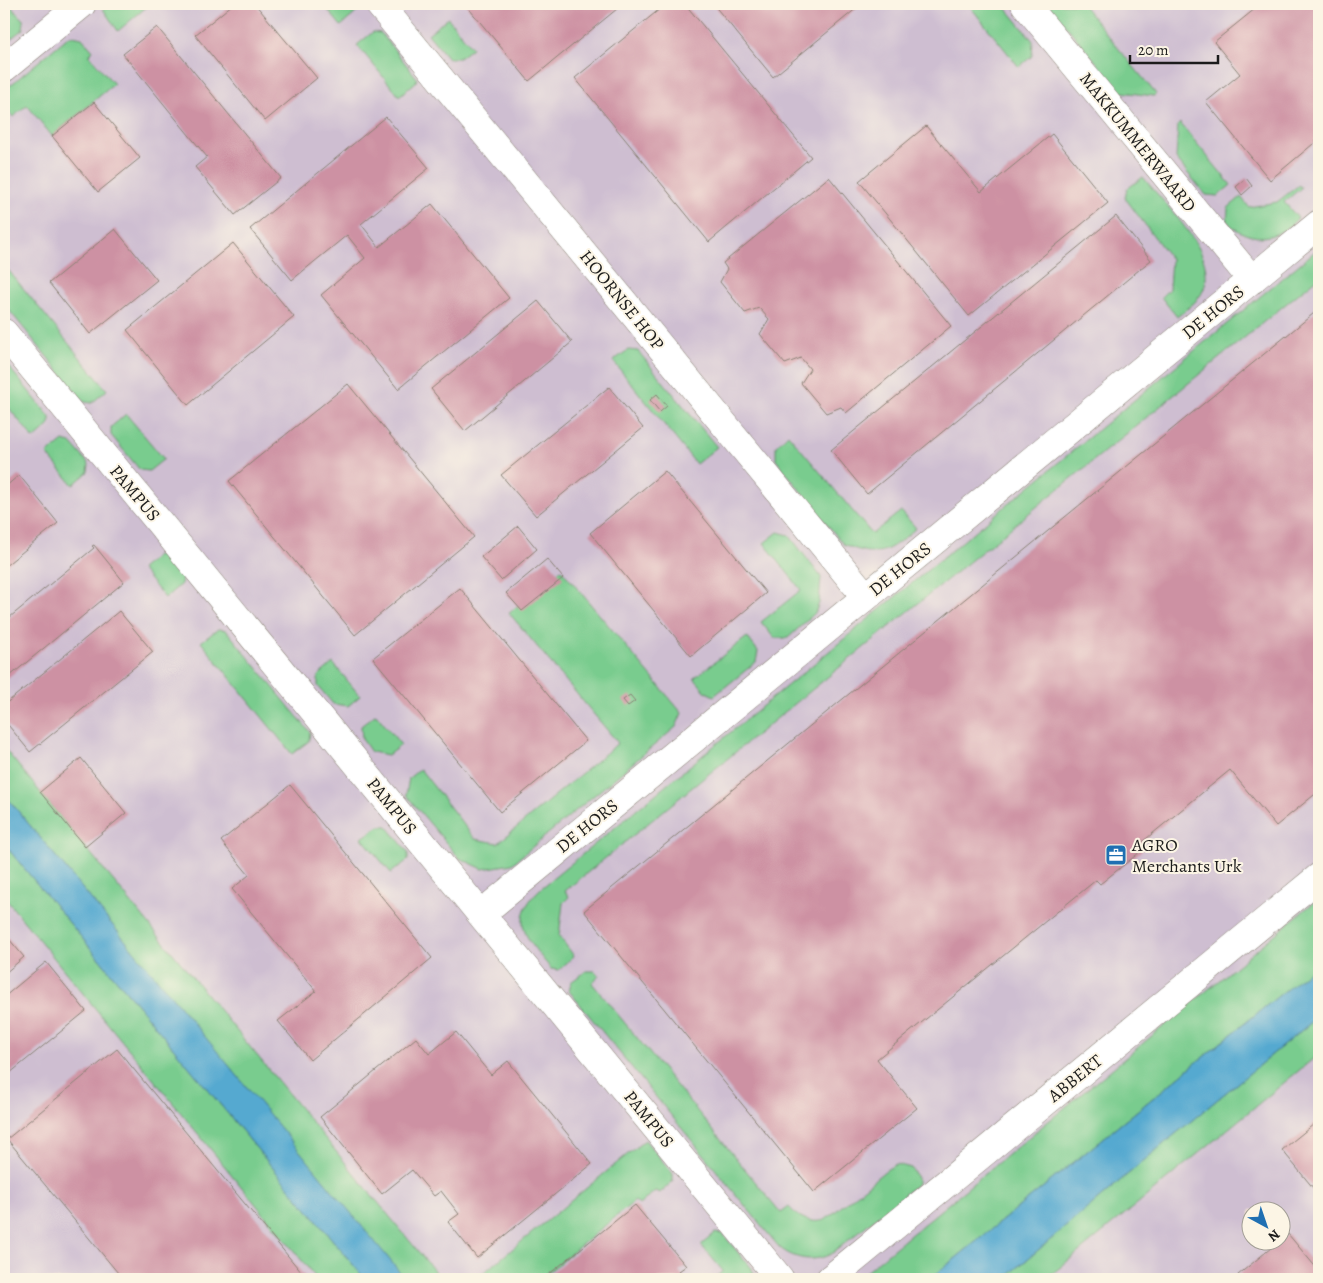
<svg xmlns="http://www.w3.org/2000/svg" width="1323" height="1283" viewBox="0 0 1323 1283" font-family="Alegreya,serif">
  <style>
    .industrial { fill: #cebed1; fill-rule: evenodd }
    .green { fill: #79cc8e; stroke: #4a7455 }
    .water { fill: #55a9d0; stroke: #386276 }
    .building { fill: #cd91a3 }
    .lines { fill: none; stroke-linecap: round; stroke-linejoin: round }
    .minor-casing { stroke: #8a8276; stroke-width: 29 }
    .tertiary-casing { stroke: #8a8276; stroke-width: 29 }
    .minor { stroke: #fff; stroke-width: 28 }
    .tertiary { stroke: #fff; stroke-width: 28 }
    .labels { text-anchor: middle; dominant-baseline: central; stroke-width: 4; stroke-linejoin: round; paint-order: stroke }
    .street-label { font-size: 18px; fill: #1c1c1c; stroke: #fcf5e5 }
    .poi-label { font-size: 18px; fill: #1c1c1c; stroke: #fcf5e5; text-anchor: start }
  </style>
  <rect width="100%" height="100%" fill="#fcf5e5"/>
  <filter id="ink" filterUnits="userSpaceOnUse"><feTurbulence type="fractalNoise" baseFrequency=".02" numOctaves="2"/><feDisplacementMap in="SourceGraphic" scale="10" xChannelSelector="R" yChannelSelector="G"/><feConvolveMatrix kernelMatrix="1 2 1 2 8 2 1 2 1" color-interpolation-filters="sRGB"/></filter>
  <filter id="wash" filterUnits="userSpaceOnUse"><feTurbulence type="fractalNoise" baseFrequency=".0096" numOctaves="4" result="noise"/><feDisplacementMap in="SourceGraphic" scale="20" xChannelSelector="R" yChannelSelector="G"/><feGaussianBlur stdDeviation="1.12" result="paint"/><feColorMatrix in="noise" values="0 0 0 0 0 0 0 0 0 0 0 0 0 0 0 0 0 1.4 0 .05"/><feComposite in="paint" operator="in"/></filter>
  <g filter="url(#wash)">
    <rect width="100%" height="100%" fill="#f8e8d1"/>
    <!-- industrial -->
    <path class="industrial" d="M4,4H1319V1279H4ZM1250,1210H1280V1240H1250Z"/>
    <!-- green -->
    <path class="green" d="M9,4L24,21L23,29L4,44V9Z
      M110,4H150L118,31L103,9Z
      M323,4H358L357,12L341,26Z
      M968,4H1003L1033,41L1032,56L1019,67Z
      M1048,4H1082L1156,94L1154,96L1121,92Z
      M448,18L472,48L459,58H448L428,34Z
      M373,32L381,33L417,78L416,82L399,96L357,45Z
      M73,36L82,38L93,51L89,55L114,84L52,136L27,105L13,117C5,107 0,100 7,88L68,37Z
      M1180,123L1231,185L1218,196L1206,195L1176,159L1178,125Z
      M1143,177C1159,197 1196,235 1203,258C1206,266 1207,277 1205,285C1202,299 1188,308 1177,317L1161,297L1169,289L1171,259L1125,198L1127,189Z
      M1299,185L1301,188L1284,202L1298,218C1293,223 1288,228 1282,231C1264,242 1240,237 1227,221L1228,208L1241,197L1249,207L1277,202Z
      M1319,248V277L565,891L569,897L563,903L559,936L574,956L559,970L551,969C529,941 507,922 539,890Z
      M4,265L107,390L92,403L84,402L4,304Z
      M628,350L638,351L717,447L696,464L613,361Z
      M4,361L50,417V425L34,439L4,402Z
      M126,414L164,459L149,471L140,470L111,435V427Z
      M788,434L872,534L901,511L916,528C888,552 879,560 843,544L776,460V446Z
      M63,441L71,443L89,464L88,472L73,485L47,454Z
      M778,532L789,535L821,577L819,603L815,613L788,638H774L761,622L801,590L764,543Z
      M157,556H164L182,577L181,584L165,598L141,569Z
      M561,569L682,713L676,727L512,864L483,869L459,858L406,795L409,778L420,769L475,839L498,843L618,743L509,613Z
      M218,629L226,630L310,732L309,741L292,754L201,642Z
      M747,637L758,651L756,662L714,696L706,692L694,678Z
      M333,663L360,696L348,706L333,704L318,686V676Z
      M376,714L401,745L388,755L371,752L362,739L361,726Z
      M4,748L441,1279H405L4,794Z
      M379,826H387L408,852V860L391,873L362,838Z
      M4,844L365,1279H317L4,897Z
      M1319,898V963L930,1279H857Z
      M586,971H595L599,976L592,983L781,1213L789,1207C799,1218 810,1224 825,1220L886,1170L896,1164L911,1168L917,1178V1184L833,1253C815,1263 794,1260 779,1247L569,991L571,982Z
      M1319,1016V1054L1046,1279H1004L1173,1136Z
      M645,1140L673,1174V1181L660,1193L655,1191L639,1205L635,1201L540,1279H476Z
      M715,1233L723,1234L753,1271L756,1279H713L723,1271L701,1245Z"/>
    <!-- water -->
    <path class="water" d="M4,794L390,1260L405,1279H365L4,844Z
      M1319,963V1016L1173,1136L1004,1279H930Z"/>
    <g id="blocks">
      <!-- building -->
      <path class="building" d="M233,4H255L317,78L265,121L195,35Z
        M465,4H623L529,81Z
        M666,4H685L811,157L709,242L575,78Z
        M713,4H856L858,7L773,77Z
        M1261,4H1319V139L1270,180L1206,102L1240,74L1214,42Z
        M157,27L281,178L235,215L195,167L207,157L123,54Z
        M94,102L140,158L98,192L52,136Z
        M386,117L429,168L361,224L379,247L432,204L509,298L398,389L321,295L365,258L347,235L292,280L250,229Z
        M926,126L981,192L1052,134L1108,203L969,316L859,181Z
        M829,177L951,326L846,413L841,407L826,413L801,383L810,369L801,358L785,364L760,334L769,319L759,308L745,313L720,282L727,269L723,263Z
        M1246,178L1252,186L1242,195L1236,187Z
        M1116,216L1151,260L867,494L831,450Z
        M115,229L157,280L90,334L49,283Z
        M233,243L294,317L188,405L127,330Z
        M538,301L572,342L465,431L431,389Z
        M1319,309V791L1276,826L1230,770L1141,843L1145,848L1100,884L1096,880L877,1059L917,1108L814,1192L584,911Z
        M348,384L474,537L355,635L229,481Z
        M609,387L643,428L536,516L501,475Z
        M657,394L667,406L660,412L650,400Z
        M665,471L766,593L691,656L590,533Z
        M19,475L58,523L4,567V488Z
        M518,526L537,549L501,580L481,557Z
        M94,545L124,582L4,681V622L94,548L92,546Z
        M547,559L563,578L522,611L506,593Z
        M460,588L586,741L500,812L373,658Z
        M119,611L153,652L30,752L4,720V705Z
        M630,695L635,701L628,706L623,700Z
        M81,758L126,813L85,847L40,792Z
        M290,785L432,958L310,1060L278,1021L316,991L232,889L249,875L221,841Z
        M4,933L24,957L4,974Z
        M46,962L86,1011L4,1078V997Z
        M456,1032L491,1075L508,1061L592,1164L477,1258L448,1222L459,1214L441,1191L434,1196L412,1170L382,1194L320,1117L416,1038L429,1054Z
        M117,1049L307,1279H123L7,1139Z
        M1319,1120V1195L1282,1150Z
        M635,1205L686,1266L679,1271L685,1279H543Z
        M1288,1234L1319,1271V1279H1241L1238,1275Z"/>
    </g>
  </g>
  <g filter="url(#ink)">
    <use href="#blocks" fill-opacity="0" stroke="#8a8276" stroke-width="1"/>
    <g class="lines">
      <!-- minor casing -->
      <g class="minor-casing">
        <path id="minor" d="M379,4L866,597
          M1025,4L1252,280
          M4,68L82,4
          M4,333L780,1279
          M481,914L1319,224"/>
      </g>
      <!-- tertiary casing -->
      <g class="tertiary-casing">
        <path id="tertiary" d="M830,1279L1319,877"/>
      </g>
      <!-- minor -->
      <use href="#minor" class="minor"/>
      <!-- tertiary -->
      <use href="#tertiary" class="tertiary"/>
    </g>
  </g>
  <!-- icons -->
  <defs>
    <g id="office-square" transform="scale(1.125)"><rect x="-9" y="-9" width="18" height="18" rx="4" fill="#1f6fb2" stroke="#fcf5e5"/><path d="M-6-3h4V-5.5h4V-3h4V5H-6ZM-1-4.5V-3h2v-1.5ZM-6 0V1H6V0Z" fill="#fff"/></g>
  </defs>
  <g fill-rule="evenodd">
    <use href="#office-square" x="1116" y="855"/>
  </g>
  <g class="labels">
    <!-- street labels -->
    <g class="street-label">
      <text transform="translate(1138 142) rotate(51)">MAKKUMMERWAARD</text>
      <text transform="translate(622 300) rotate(51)">HOORNSE HOP</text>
      <text transform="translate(1213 312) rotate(-39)">DE HORS</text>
      <text transform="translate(135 493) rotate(50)">PAMPUS</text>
      <text transform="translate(900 569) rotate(-39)">DE HORS</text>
      <text transform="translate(392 806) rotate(51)">PAMPUS</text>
      <text transform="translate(587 826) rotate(-39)">DE HORS</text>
      <text transform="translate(1075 1078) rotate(-39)">ABBERT</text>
      <text transform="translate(649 1119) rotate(51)">PAMPUS</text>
    </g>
    <!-- poi labels -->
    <g class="poi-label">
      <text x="1132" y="845">AGRO<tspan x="1132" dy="21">Merchants Urk</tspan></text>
    </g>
  </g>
  <!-- margin -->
  <rect width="1323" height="1283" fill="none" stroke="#fcf5e5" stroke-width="20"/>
  <!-- north arrow -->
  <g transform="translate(1266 1226) rotate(140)"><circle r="24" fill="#fcf5e5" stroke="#a29e95"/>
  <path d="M0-4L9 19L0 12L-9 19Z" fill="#1f6fb2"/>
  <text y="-8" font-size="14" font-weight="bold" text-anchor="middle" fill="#1c1c1c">N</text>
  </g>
  <!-- scale -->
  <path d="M1130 55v8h88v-8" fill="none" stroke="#1c1c1c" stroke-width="2.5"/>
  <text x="1138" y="55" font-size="15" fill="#1c1c1c" stroke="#fcf5e5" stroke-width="4" paint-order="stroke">20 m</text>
</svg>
